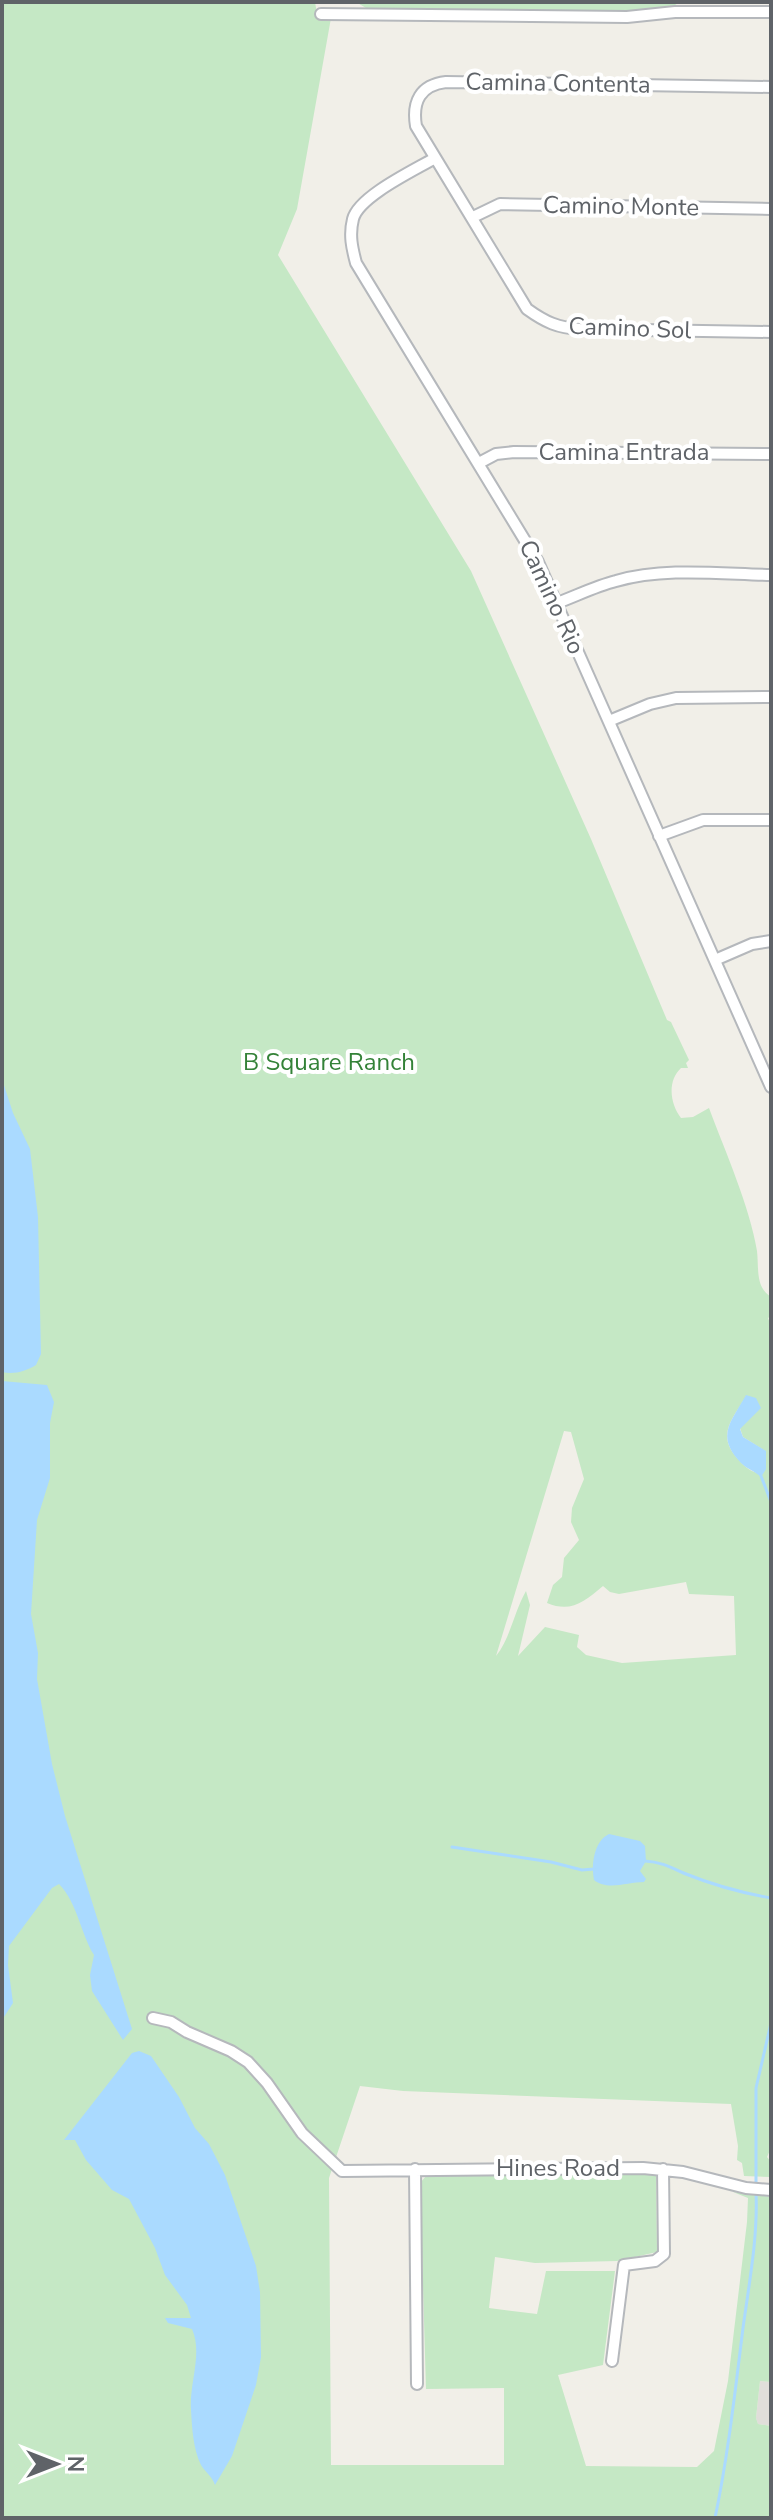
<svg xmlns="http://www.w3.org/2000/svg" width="773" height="2520" viewBox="0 0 773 2520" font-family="'Nunito Sans',sans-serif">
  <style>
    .industrial { fill: #e0deda }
    .green { fill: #c5e8c5; fill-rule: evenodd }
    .water { fill: #aadaff }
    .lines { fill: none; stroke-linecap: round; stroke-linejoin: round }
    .stream { stroke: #aadaff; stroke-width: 3 }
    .minor-casing { stroke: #b5b8bc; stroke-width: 14 }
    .minor { stroke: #fff; stroke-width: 10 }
    .labels { text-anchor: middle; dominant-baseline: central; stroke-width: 8; stroke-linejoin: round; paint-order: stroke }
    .street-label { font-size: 24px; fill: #5f6368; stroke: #fff }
    .park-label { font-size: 24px; fill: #348238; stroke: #fff }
  </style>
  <rect width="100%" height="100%" fill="#f1efe8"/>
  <!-- industrial -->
  <path class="industrial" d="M760,2381L771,2382V2426L758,2424L756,2418Z"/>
  <!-- green -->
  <path class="green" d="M2,2H315L318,20L331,18L297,209L278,255L471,571L591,839L667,1020L671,1022L689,1060L686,1063L688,1068H681C667,1081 670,1104 681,1118L693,1117L709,1108C725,1151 750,1207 757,1251C759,1268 755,1287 771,1297V1316L768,1318L771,1326V2148L767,2157L771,2162V2177L744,2176L742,2163L737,2160L738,2146L731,2104L403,2091L360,2086L329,2178L331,2465H504V2388L426,2389L420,2183L427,2175L656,2173L657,2252L617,2261L535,2263L495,2257L489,2308L537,2314L546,2271H615L603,2365L558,2375L586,2466L697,2467L714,2451L728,2381L747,2222L748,2198L733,2192L771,2197V2382L760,2381L756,2418L758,2424L771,2426V2518H2ZM746,1396L760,1408L740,1428L743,1437L765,1451L757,1473C748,1470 743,1465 737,1458C716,1434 733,1419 746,1396ZM564,1431L571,1432L584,1479L572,1508L571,1522L579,1540L564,1558L562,1577L553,1585L547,1603C571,1613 584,1602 603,1586L610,1592L619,1594L686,1582L689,1594L734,1596L736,1655L622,1663L586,1655L577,1647L579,1635L545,1627L518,1656L530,1605L526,1591C514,1612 510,1639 496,1656Z
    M356,2H680L670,8L642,12L366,8Z"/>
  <!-- water -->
  <path class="water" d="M2,1079L13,1113L30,1149L38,1217L41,1354L36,1365C26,1371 14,1375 2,1372Z
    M2,1381L47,1385L54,1402L50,1423V1478L37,1520L31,1614L38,1653L37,1679L52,1764L65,1816L132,2029L123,2040L92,1991L90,1975L94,1955C80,1932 78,1904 59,1884L52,1888L9,1946L8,1965L13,2003L2,2020Z
    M746,1395L756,1398L761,1408L740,1429L743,1437L766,1451V1469L761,1477C755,1471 747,1469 741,1463C715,1436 731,1422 746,1395Z
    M609,1834L640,1841L645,1846L646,1861L640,1871L646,1879L644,1882C628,1882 607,1891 594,1880C591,1865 594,1841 609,1834Z
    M139,2051L151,2056L179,2097L195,2128L209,2144L225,2175L256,2266L260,2292L261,2357L256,2385L232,2456L215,2485C212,2476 205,2472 201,2465C193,2449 192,2427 191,2410C189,2383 203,2354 192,2329L168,2323L165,2318H191L187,2305L165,2275L155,2248L129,2199L112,2190L86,2160L75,2140H64L132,2053Z"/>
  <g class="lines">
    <!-- stream -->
    <path class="stream" d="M761,1476L771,1502
      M452,1847L551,1862L582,1870L594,1869
      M645,1861C662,1862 672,1868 686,1874C713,1885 743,1893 771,1898
      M756,2185V2088L771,2023
      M715,2518C728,2456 735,2392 743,2328C749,2284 758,2237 756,2193"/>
    <!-- minor casing -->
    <g class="minor-casing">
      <path id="minor" d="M321,14L627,17L675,12H771
        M771,87L446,82C420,85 412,102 416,126L527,309C545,322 558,328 580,329L771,332
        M435,158C415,170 359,196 353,219C349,235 352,248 356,263L538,562L771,1087
        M473,217L500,204L771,209
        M479,463L496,454L514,452L771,454
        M557,603C576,596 596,586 616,581C665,567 720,574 771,575
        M609,721L650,704L676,698L771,697
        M659,836L703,820H771
        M715,960L752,944L771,941
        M153,2018L171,2022L187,2032L231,2051L248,2062L267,2083L302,2133L342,2171L643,2168L683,2172L746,2188L771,2190
        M415,2169L417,2384
        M612,2361L624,2265L655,2261L664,2254L663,2169"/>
    </g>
    <!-- minor -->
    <use href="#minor" class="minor"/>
  </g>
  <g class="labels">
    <!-- street labels -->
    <g class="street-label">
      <text transform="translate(558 83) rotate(1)">Camina Contenta</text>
      <text transform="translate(621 206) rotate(1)">Camino Monte</text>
      <text transform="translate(630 328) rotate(2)">Camino Sol</text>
      <text x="624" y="452">Camina Entrada</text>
      <text transform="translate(552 597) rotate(65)">Camino Rio</text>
      <text x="558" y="2168">Hines Road</text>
    </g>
    <!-- park labels -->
    <g class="park-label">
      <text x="329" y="1062">B Square Ranch</text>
    </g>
  </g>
  <!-- border -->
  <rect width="773" height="2520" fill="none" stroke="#5f6368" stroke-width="8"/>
  <!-- north arrow -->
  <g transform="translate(56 2464) rotate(90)" stroke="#ffffff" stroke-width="6" paint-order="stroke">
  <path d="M0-6L14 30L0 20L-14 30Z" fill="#5f6368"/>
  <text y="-12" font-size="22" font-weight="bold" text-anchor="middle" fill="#5f6368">N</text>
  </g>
</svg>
